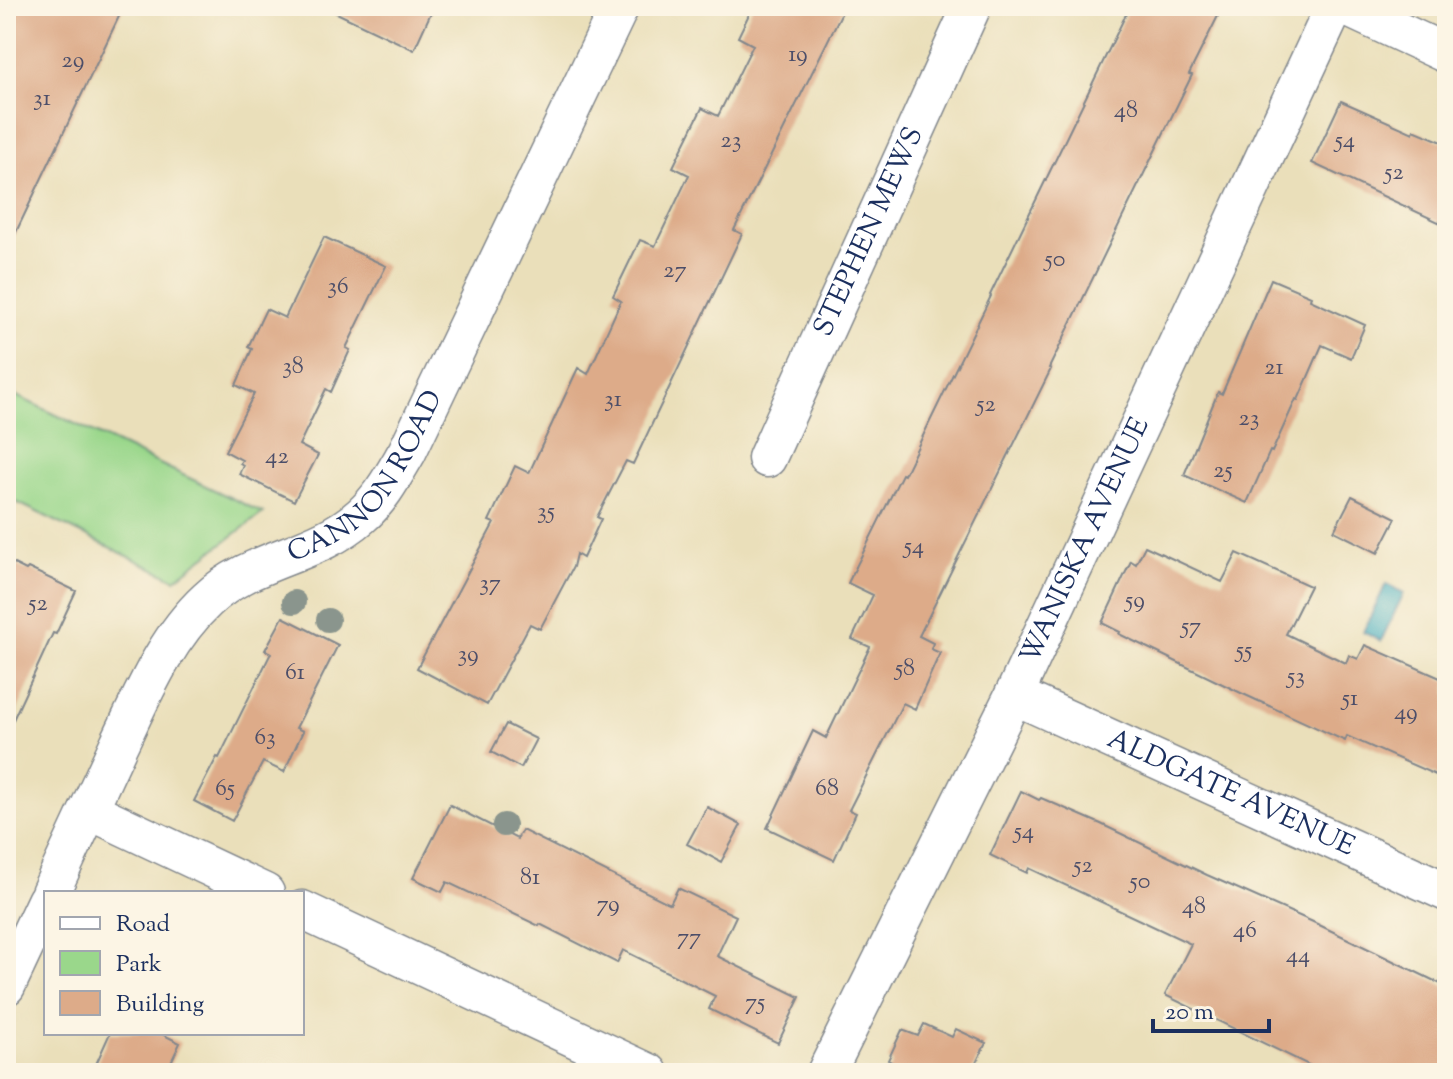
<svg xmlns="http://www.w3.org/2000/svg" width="1453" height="1079" viewBox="0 0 1453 1079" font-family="'Sorts Mill Goudy',serif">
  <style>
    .green { fill: #9ad78b; stroke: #5a8374; stroke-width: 2 }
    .water { fill: #3facbe; stroke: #2d6e8e; stroke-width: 2 }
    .building { fill: #ddab89 }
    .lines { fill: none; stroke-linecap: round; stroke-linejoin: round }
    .minor-casing { stroke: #82878c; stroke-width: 41 }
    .minor { stroke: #fff; stroke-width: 38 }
    .tree { fill: #8a958d }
    .labels { text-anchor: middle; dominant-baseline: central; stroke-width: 8; stroke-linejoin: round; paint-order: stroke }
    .number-label { font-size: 24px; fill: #4c4e69 }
    .street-label { font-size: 28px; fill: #1b2f5e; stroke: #fcf5e5 }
  </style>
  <rect width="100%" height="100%" fill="#fcf5e5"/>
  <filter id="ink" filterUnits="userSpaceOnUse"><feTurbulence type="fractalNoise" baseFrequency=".0125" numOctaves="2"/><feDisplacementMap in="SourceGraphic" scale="16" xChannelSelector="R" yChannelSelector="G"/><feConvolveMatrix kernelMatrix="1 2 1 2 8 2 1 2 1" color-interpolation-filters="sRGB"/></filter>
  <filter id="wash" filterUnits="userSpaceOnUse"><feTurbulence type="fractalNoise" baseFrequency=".006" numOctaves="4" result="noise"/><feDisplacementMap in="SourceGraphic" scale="32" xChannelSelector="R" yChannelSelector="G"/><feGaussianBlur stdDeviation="1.8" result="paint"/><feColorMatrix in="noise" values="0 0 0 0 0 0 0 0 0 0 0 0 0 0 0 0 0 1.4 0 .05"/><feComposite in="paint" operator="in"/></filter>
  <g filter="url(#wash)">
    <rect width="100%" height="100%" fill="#eadfba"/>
    <!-- green -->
    <path class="green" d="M6,391L263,513L175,579L6,497Z"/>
    <!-- water -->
    <path class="water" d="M1386,584L1404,593L1381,641L1363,632Z"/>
    <g id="blocks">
      <!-- building -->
      <path class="building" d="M18,6H124L6,253V31Z
        M322,6H434L414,50Z
        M753,6H845L734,230L742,234L633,464L626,461L597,517L601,519L583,558L576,554L573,567L540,629L530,624L487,705L417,668L494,523L489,521L515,466L529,473L578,368L588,374L621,301L613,296L640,240L655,246L689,175L673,167L702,108L718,116L753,45L738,37Z
        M1130,6H1223L1189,74L1192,75L1049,368L1051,369L919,636L933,643L931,649L940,653L915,709L903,703L849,810L856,813L834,860L767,828L813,731L826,738L870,647L852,639L873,595L848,583L902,474L904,475L991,296L990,295Z
        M1341,101L1413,133L1414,130L1447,144V226L1312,163Z
        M324,237L386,266L346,348L350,350L331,392L326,389L299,445L318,455L294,501L239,474L243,465L240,463L242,460L225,451L254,394L236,385L252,349L248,347L266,309L285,318Z
        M1271,279L1311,296L1310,300L1365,325L1351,358L1322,345L1298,400L1296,399L1272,452L1270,451L1247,503L1184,475L1218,392L1222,394Z
        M1352,496L1396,518L1378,553L1334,531Z
        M1145,546L1222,582L1237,553L1310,586L1286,634L1346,663L1349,655L1358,659L1365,645L1447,681V780L1347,736L1345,741L1241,693L1119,634L1120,632L1102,623L1131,561L1136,564Z
        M6,560L26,570L28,568L76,591L56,634L53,633L6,735Z
        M283,617L338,645L296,728L303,731L284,772L263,762L232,821L194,801L217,757L219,758L271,653L265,650Z
        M506,724L536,739L521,768L491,752Z
        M1021,791L1039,800L1041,798L1101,824L1207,875L1313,922L1447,987V1073H1325L1165,995L1191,944L1029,868L1027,873L990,855Z
        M450,805L517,839L522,830L670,904L678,888L736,916L717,956L800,997L778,1043L709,1009L715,996L623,950L617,963L540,924L539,926L447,882L442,892L413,878Z
        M707,807L741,825L721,862L687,844Z
        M924,1024L952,1037L956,1029L986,1043L971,1073H888L893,1063L888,1060L902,1030L918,1036Z
        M110,1033H160L180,1043L166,1073H92Z"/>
    </g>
  </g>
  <g filter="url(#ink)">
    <use href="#blocks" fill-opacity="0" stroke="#82878c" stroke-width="2"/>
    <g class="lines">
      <!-- minor casing -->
      <g class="minor-casing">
        <g id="minor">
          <path d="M1344,6L1447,54"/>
          <path id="s1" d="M767,458L972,6"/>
          <path id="s2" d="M1014,695L1447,892"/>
          <path d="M89,810L265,893"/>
          <path id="s3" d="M50,893C73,843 96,794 119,744C143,694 166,638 207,600C251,558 316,556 361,516C381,499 394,474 407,452L620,6"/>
          <path d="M302,910L649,1073"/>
          <path d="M6,986L46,901"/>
          <path id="s4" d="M826,1073L1014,695L1335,6"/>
        </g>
      </g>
      <!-- minor -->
      <use href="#minor" class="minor"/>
    </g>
    <!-- trees -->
    <g class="tree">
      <circle cx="294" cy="602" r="12"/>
      <circle cx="328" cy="620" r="12"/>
      <circle cx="504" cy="825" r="12"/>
    </g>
  </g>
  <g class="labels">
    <!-- number labels -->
    <g class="number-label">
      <text x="798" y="55">19</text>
      <text x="73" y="61">29</text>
      <text x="42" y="99">31</text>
      <text x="1126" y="111">48</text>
      <text x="731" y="141">23</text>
      <text x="1345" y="141">54</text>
      <text x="1394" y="173">52</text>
      <text x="1055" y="260">50</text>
      <text x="675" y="271">27</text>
      <text x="338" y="287">36</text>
      <text x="293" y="367">38</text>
      <text x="1274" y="368">21</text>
      <text x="613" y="400">31</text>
      <text x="986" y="405">52</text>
      <text x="1249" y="419">23</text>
      <text x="277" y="457">42</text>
      <text x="1223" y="471">25</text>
      <text x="546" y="512">35</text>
      <text x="914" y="547">54</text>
      <text x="490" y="584">37</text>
      <text x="1135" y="601">59</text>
      <text x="38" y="604">52</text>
      <text x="1191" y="627">57</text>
      <text x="1244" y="651">55</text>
      <text x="468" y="655">39</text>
      <text x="905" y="669">58</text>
      <text x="295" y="673">61</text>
      <text x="1296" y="677">53</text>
      <text x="1350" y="699">51</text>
      <text x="1406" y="713">49</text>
      <text x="265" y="738">63</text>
      <text x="225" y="789">65</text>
      <text x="827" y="789">68</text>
      <text x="1024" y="832">54</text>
      <text x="1083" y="866">52</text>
      <text x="530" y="878">81</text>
      <text x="1140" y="882">50</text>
      <text x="608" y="905">79</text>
      <text x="1194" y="907">48</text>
      <text x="1245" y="931">46</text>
      <text x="689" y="938">77</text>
      <text x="1298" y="956">44</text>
      <text x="755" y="1003">75</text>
    </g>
    <!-- street labels -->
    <g class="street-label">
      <text stroke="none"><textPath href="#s1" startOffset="248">STEPHEN MEWS</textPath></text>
      <text stroke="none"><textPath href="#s3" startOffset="542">CANNON ROAD</textPath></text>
      <text stroke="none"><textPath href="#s4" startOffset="592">WANISKA AVENUE</textPath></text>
      <text stroke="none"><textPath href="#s2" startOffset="238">ALDGATE AVENUE</textPath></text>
    </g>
  </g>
  <!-- margin -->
  <rect width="1453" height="1079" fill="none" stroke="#fcf5e5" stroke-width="32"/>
  <!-- legend -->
  <rect x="44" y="891" width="260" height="144" fill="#fcf5e5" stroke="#a2a6af" stroke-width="2"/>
  <rect x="60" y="917" width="40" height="12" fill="#ffffff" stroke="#a2a6af" stroke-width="2"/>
  <text x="116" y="931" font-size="24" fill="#1b2f5e">Road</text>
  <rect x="60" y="951" width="40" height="24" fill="#9ad78b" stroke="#a2a6af" stroke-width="2"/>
  <text x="116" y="971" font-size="24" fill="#1b2f5e">Park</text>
  <rect x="60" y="991" width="40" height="24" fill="#ddab89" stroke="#a2a6af" stroke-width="2"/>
  <text x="116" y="1011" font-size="24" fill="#1b2f5e">Building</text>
  <!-- scale -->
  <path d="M1153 1019v12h116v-12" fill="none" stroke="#1b2f5e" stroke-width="4"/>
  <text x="1165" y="1019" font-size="24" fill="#1b2f5e" stroke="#fcf5e5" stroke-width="6" paint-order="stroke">20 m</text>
</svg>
